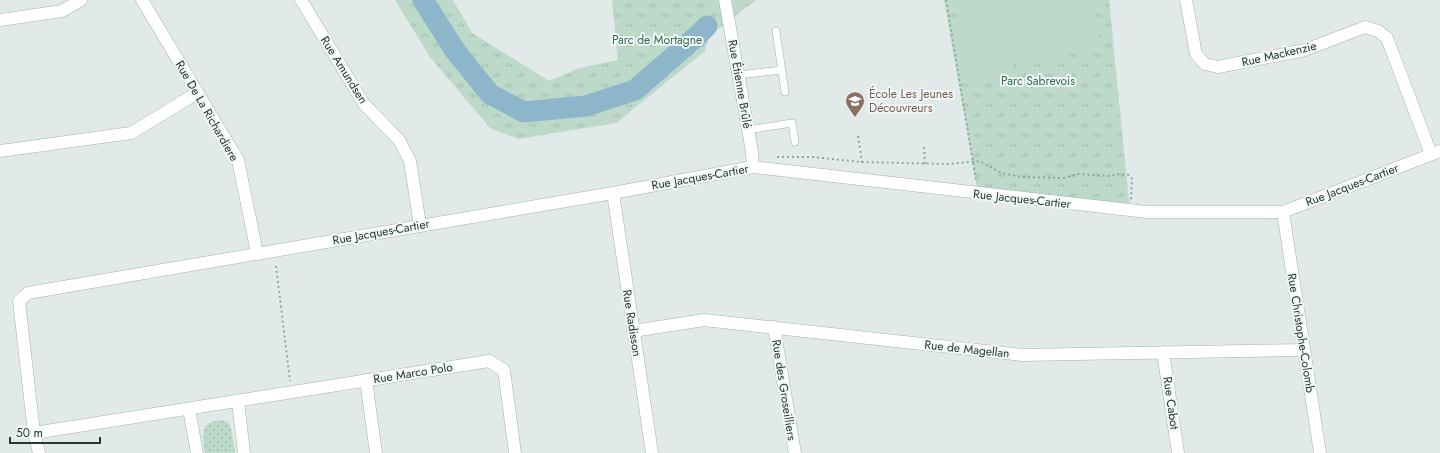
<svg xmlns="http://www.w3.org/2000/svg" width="1440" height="453" viewBox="0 0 1440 453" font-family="Jost,sans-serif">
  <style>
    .grass { fill: url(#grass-dots) }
    .park { fill: url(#park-tufts) }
    .pitch { fill: #bcd9c9 }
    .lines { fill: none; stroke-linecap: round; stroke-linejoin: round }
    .river { stroke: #8eb6ca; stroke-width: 21 }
    .lane-casing { stroke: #a4b1af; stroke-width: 8 }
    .street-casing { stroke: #a4b1af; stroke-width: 13 }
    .path { stroke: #84aba6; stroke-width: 2; stroke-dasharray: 2 3; stroke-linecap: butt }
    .lane { stroke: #fff; stroke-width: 7 }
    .street { stroke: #fff; stroke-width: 12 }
    .labels { text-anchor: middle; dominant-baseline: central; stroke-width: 4; stroke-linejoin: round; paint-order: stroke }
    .park-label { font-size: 12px; fill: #316c53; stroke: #f1f7f5 }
    .street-label { font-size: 12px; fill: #233937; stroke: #f1f7f5 }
    .education-label { font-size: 12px; fill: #785e54; stroke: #f1f7f5; text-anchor: start }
  </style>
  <defs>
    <pattern id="grass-dots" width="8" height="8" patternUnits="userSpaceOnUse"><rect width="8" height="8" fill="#bcd9c9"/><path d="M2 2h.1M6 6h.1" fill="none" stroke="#a1bbad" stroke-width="1.8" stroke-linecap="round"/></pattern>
    <pattern id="park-tufts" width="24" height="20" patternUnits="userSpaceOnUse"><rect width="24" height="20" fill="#bcd9c9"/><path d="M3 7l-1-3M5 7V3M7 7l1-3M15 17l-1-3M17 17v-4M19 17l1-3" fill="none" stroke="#a1bbad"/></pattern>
  </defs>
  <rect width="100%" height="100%" fill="#e1eae8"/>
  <!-- grass -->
  <path class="grass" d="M222,420L228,422L231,428L235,453H205C204,443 199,428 211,422C214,421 219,421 222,420Z"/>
  <!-- park -->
  <path class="park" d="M395,0H453L472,33L549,81L580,68L618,60L612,0H756L709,36L705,51L616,123L518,139L490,128L430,57Z
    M944,0H1109L1130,211L978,194Z"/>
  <!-- pitch -->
  <path class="pitch" d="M957,0H1089C1096,16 1099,32 1100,49L1013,64L1015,77L980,82L957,65L952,28L962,26Z"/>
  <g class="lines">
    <!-- river -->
    <path class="river" d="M423,0L456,52L490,94L524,112L586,106L635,90L697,36L707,26"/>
    <!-- lane casing -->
    <g class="lane-casing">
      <path id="lane" d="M776,31L785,92
        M738,75L782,70
        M748,130L792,123L795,142"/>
    </g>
    <!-- street casing -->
    <g class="street-casing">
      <path id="street" d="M142,0L238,160L257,253
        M301,0L364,104L399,140L410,161L420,225
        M725,0L752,152L753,167
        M1186,0L1196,54L1205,64L1218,67L1305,50L1365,27L1378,31L1387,38L1431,154
        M0,20L62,11L81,0
        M0,151L131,133L197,93
        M613,193L652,453
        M1283,212L1320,453
        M774,327L795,453
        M633,331L704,320L1022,355L1303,350
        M1163,352L1178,453
        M366,380L376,453
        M238,401L244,453
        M189,409L197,453
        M34,433L489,361L504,370L515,453
        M39,453L34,433L19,301L28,293L613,193L753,167L1147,212H1283L1440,151"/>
    </g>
    <!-- path -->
    <path class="path" d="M946,0L976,180
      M858,136L862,162
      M924,147L925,164
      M777,157H813L862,162L948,164L980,161L1001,173L1022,177L1063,178L1079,174L1108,176L1119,174L1129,175L1132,179L1131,200
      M276,266L290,381"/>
    <!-- lane -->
    <use href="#lane" class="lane"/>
    <!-- street -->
    <use href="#street" class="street"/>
  </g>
  <!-- icons -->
  <defs>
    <g id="school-pin" transform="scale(1)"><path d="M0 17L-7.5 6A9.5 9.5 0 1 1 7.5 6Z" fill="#8d6e63" stroke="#f1f7f5"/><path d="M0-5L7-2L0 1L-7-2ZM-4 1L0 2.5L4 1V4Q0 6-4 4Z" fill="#fff"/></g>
  </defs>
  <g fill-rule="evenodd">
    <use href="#school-pin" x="855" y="101"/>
  </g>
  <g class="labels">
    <!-- park labels -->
    <g class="park-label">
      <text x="657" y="40">Parc de Mortagne</text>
      <text x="1038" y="81">Parc Sabrevois</text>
    </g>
    <!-- street labels -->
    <g class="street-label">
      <text transform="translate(1279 54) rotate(-13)">Rue Mackenzie</text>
      <text transform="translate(344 70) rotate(58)">Rue Amundsen</text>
      <text transform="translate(740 84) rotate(80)">Rue Étienne Brûlé</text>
      <text transform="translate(207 111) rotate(60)">Rue De La Richardiere</text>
      <text transform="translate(700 177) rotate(-10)">Rue Jacques-Cartier</text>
      <text transform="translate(1352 185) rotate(-21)">Rue Jacques-Cartier</text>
      <text transform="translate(1022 199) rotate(6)">Rue Jacques-Cartier</text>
      <text transform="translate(381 232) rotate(-10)">Rue Jacques-Cartier</text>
      <text transform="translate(632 323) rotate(81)">Rue Radisson</text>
      <text transform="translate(1301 333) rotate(81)">Rue Christophe-Colomb</text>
      <text transform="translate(967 349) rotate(6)">Rue de Magellan</text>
      <text transform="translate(413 373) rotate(-9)">Rue Marco Polo</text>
      <text transform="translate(784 390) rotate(81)">Rue des Groseilliers</text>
      <text transform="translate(1171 403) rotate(82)">Rue Cabot</text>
    </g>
    <!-- education labels -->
    <g class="education-label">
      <text x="869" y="94">École Les Jeunes<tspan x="869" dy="14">Découvreurs</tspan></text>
    </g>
  </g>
  <!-- scale -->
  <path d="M10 437v6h90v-6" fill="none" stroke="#233937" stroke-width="2"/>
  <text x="16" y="437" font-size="12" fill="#233937" stroke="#f1f7f5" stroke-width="3" paint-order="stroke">50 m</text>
</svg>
